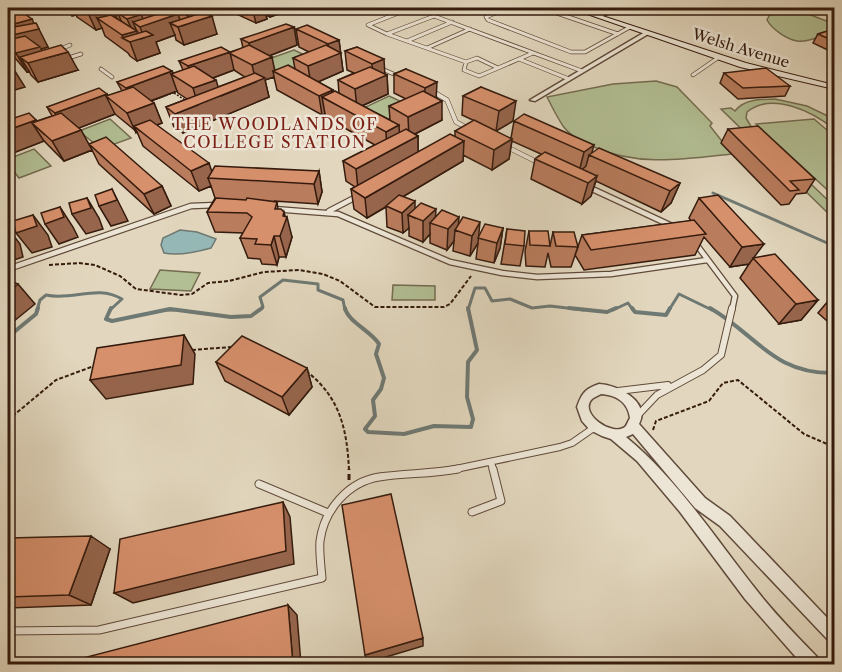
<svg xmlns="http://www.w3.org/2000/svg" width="842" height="672" viewBox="0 0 842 672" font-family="'Libre Caslon Text',serif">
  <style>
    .green { fill: #b2be93; stroke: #746c50; stroke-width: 1.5 }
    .water { fill: #95b8b6; stroke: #6f7973; stroke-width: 1.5 }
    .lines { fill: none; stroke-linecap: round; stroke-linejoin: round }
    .stream-far1 { stroke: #6f7973; stroke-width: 3 }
    .stream { stroke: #6f7973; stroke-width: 4 }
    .lane-far4-casing { stroke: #604a3a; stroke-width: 4.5 }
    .lane-far3-casing { stroke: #604a3a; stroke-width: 5 }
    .lane-far2-casing { stroke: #604a3a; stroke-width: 7 }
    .lane-far1-casing { stroke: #604a3a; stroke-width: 8 }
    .lane-casing { stroke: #604a3a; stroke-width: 9 }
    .street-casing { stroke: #604a3a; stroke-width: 3 }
    .secondary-casing { stroke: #351b0e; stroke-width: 2 }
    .path-far2 { stroke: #351b0e; stroke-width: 1.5; stroke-dasharray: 2 1.5; stroke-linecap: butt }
    .path-far1 { stroke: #351b0e; stroke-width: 2; stroke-dasharray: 4 2; stroke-linecap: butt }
    .path { stroke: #351b0e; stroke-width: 3; stroke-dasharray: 6 4; stroke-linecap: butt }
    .lane-far4 { stroke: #ece5d5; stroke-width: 3 }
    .lane-far3 { stroke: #ece5d5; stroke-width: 4 }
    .lane-far2 { stroke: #ece5d5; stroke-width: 4.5 }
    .lane-far1 { stroke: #ece5d5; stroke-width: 6 }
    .lane { stroke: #ece5d5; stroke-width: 7 }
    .street { fill: #ece5d5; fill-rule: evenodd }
    .secondary { fill: #ece5d5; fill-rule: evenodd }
    .wall { fill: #b97c5d; stroke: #351b0e; stroke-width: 1.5; fill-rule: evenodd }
    .shaded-wall { fill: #96654c; stroke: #351b0e; stroke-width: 1.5; fill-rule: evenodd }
    .building { fill: #d7906c; stroke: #351b0e; stroke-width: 1.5 }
    .labels { text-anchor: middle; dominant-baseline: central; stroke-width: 5; stroke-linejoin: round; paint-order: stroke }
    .far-street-label { font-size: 15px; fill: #351b0e; stroke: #ece5d5 }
    .far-neighbourhood-label { font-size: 16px; letter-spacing: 1.5px; fill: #7a1f14; stroke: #ece5d5 }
  </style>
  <rect width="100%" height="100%" fill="#e2d7be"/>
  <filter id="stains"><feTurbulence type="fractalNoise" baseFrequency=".00333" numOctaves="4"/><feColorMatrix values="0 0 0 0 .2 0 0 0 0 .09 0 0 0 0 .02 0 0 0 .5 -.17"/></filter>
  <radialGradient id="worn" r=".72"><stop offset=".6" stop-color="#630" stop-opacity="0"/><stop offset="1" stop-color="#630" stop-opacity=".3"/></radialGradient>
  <!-- green -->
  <path class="green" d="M783,8H793L834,24V32C824,35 807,43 797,41C786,39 772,29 767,20L771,12Z
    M294,50L319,62L283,76L260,62Z
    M656,81L677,87L712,123L710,126L732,154C685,159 639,167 594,147C583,142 570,136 563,126C557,117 552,107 547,97L613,84Z
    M389,96L417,109L382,126L355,112Z
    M775,99L807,106L834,119V129C813,112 772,91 747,112L746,118L752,128L834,206V219L721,109L731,108L735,111C744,99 761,99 775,99Z
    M110,119L131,138L101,149L79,131Z
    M814,119L834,136V196L756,124Z
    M34,149L51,166L19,178L8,164V159Z
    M160,270L200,273L191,291L150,289Z
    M393,285L435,286V300H392Z"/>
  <!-- water -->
  <path class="water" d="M180,230L197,232L216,239L211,248C197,252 178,256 164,253L161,245L163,238Z"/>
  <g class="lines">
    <!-- stream-far1 -->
    <path class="stream-far1" d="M713,193L834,246
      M37,310L40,300L46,295C73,301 97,284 122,299L110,310
      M167,310H174
      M260,310L263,307L260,297L283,280L318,284V290L343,300L345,310
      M468,310L475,288H485L492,301L510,299L532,308L550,306L584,310
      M613,310L628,303L633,310
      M669,310L679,294L712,310"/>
    <!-- stream -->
    <path class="stream" d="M111,308L106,319L112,321L170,309L231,317L251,316L262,308
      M345,308C348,322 371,331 379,344L376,354L384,378L381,389L373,400L375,416L365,429L368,432L404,434L434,426L471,427L473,419L467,397L468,362L477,350L468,308
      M569,308L607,312L616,308
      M632,308L635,312L666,315L670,308
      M710,308C757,335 773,374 834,373
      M8,337L36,314L38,308"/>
    <!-- lane-far4 casing -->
    <g class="lane-far4-casing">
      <path id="lane-far4" d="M507,8L486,17L488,20L571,52H585L630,27
        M542,8L618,34
        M387,34L368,25L411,8
        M407,41L452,22
        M427,48L470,29
        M58,50L70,45
        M533,53L498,68L477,58L466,62L387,34L434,16L582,71
        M65,59L81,54
        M519,59L569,79
        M466,62L464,70L479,76L498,68
        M380,68L398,76
        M101,69L112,77
        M693,75L719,57"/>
    </g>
    <!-- lane-far3 casing -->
    <g class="lane-far3-casing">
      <path id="lane-far3" d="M432,91L447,100L456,122L469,129
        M505,146L539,163"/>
    </g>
    <!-- lane-far2 casing -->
    <g class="lane-far2-casing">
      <path id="lane-far2" d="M588,187L672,226
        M274,209L338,214L450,262L502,273L537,277L611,274L707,260
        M329,211L358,196
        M696,244L735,296L732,310
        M8,269L191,206L217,205"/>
    </g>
    <!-- lane-far1 casing -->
    <g class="lane-far1-casing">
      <path id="lane-far1" d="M618,391L668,385
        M638,415L657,395L703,370L721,355L732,308
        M491,462L493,470
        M451,470L560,447L572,443L595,427"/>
    </g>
    <!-- lane casing -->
    <g class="lane-casing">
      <path id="lane" d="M259,484L328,513
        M472,512L501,501L493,469
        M8,631L99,630L322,578C321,566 319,552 320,541C324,510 348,482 379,477C406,473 432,474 458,469"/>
    </g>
    <!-- street casing -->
    <g class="street-casing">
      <path id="street" d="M615,8H621L600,17L595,16Z
        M645,32L650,33L535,101L530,100Z
        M599,384C617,385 651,401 639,424L705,498L730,516L834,625V644L829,641L720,526L695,508L633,434L626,437C677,479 713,535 754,587C773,612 796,635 818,658L820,664H802L745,599L680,512L637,461L611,439L602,436L590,430L582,421L577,407C582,393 585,389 599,384ZM601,394C616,395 628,402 630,418C628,421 627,425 625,427C612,437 578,413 592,399C594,397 598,396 601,394Z"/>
    </g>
    <!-- secondary casing -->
    <g class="secondary-casing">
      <path id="secondary" d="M46,8H57L8,19V15Z
        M570,8H578L746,63L834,85V89L740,67Z"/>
    </g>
    <!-- path-far2 -->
    <path class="path-far2" d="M174,93L185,100
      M149,102L180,90"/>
    <!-- path-far1 -->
    <path class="path-far1" d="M49,265L79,263L95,265L120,276L136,289L181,295L192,294L208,283L229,281L264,272L299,270L323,274L340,281L375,307H444L450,304L471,276
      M192,350L231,347
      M306,371C340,397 347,429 349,470
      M8,420L56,380L94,366
      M653,430L656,421L709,401L723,383L738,380L804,434L834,447"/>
    <!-- path -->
    <path class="path" d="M349,480V469"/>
    <!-- lane-far4 -->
    <use href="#lane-far4" class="lane-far4"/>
    <!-- lane-far3 -->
    <use href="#lane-far3" class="lane-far3"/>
    <!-- lane-far2 -->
    <use href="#lane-far2" class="lane-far2"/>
    <!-- lane-far1 -->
    <use href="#lane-far1" class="lane-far1"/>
    <!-- lane -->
    <use href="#lane" class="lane"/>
    <!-- street -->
    <use href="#street" class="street"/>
    <!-- secondary -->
    <use href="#secondary" class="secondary"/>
  </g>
  <!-- wall -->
  <path class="wall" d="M66,8H192L200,14L217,34L184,45L176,40L175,35L156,42L160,53L137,61L130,56L128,53L105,36L102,28L96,30L77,17L76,15L72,16Z
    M219,8H296L270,17L266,15L267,19L256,23L230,11V10L226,11Z
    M8,12L34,23L48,47L41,49L42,51L78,70L38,82L31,75L29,71L27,72L16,59L13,55H11L8,50V28H9L8,25Z
    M294,27L297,45L269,56L275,70L295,69L293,58L309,52L299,47L296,29L339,40L343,71L318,82L333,90L334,92L339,94L338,80L354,73L347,70L345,51L357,47L385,74L387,75L388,94L362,106L390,120L389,106L406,99L394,93V74L406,69L437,98L442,120L415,134L418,136V152L455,136V131L511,138L514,121L592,153L680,183L671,203L661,212L596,181L591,196L582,204L531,179L535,159L541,154L512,141L509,159L492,170L463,155V161L404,196L415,209L458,225L479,238L503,228L500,248L494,263L476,259L478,243L470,256L453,251L454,241L447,250L430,243V234L423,242L409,236V228L403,233L387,227L386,207L367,218L354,209L351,189L355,187L346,181L343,161L375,145L325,117V114L322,115L277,90L274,77L265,80L269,97L183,133L174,127L166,107L187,99L178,93L177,91L151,101L154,103L162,123L157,125L212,172L319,171L322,192L318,204L274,201L277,202L278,209L285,217L292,237L286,257H279L277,265L262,264L260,259L248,258L240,238L243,233L215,232L207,212L215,198L211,186L199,191L143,146L137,132L115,114L78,128L81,130L92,150L64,161L44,141L8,155L36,120L37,121L52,116L47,107L107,94L108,96L122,91L117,82L172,71L173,74L183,70L179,61L230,52L243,48L241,39ZM234,70L245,77L218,87L213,78Z
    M834,29V53L813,43L818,34Z
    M724,73L790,86L785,96L738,99L720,83Z
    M481,87L513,121L496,131L462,115L463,96Z
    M728,129L815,179L806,193L796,194L789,204L781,205L721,143Z
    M89,144L162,186L171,206L154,214L99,164Z
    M699,198L754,258L818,300L801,320L779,324L740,278L749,264L730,267L704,237L695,255L584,270L575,255L582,235L691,221L689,218Z
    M507,229L524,246L520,266L501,264Z
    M529,231L550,246L553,232L578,247L571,267H551L548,253L545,267L526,266L525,251Z
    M834,294V327L818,313Z
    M216,362L307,368L312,387L289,415L225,381Z
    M8,538L110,549L91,605L8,608Z"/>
  <!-- shaded-wall -->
  <path class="shaded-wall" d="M68,8H73L76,15L72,16Z
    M103,8L111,26L97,18L102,28L96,30L88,13Z
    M107,8H139L144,22H154L151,13L160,8H168L170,15L178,14L182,26L190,23L187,15L200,11L202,19L212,16L217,34L184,45L178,27L170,23L175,35L156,42L160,53L137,61L130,42L123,38L122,35L133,32L127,19L118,13L124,28L121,29L114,12ZM133,22L140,27L144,38L140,39Z
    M225,8H229L230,10L226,11Z
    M252,8H264L267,19L256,23Z
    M269,8H268H296L270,17Z
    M32,19L37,30L36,23L48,47L41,49L46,58L68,52L78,70L38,82L28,63L20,57L29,71L27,72L16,53L8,44V36L19,33L14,24Z
    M294,27L297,45L253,62L249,43Z
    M339,40L343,71L311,85L308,66L330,57L328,44Z
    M8,45L13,55H11L8,50Z
    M230,52L234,70L194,85L188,66Z
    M272,57L275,72L273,71L274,77L265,80L269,97L183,133L175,114L198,105L193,88L216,80L221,96L256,82L252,65Z
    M384,59L385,76L387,75L388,94L357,108L355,89L373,81L372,64Z
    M8,61L12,68H13L25,87L8,92Z
    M172,71L174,76L171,74L177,91L134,107L126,88Z
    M437,82L436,101L424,108L425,88Z
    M333,90L335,104L322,97L325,114L322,115L319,96Z
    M107,94L109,99L106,96L115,114L66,133L55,113Z
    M442,101V120L409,137L408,117Z
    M516,101L513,121L496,131L499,111Z
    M154,103L162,123L140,131L134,126L137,132L136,133L127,113Z
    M36,120L45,135L32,123L44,141L8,155V130Z
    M399,125L400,145L387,152L386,132Z
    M81,130L92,150L64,161L52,141Z
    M418,136V156L358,189L356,169Z
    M512,139L509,159L492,170L494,150Z
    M464,141L463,161L367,218L365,198Z
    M594,145L591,156L589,155L586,166L579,172L584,152Z
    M209,163L214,178H208L211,186L199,191L191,171Z
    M319,171L322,192L318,204L314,184Z
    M597,176L591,196L582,204L588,183Z
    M680,183L671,203L661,212L670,191Z
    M162,186L171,206L154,214L144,194Z
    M112,189L128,221L111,226L99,206Z
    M87,198L99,218L103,229L86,234L72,214Z
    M415,201V218L408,215L409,228L403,233L402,213Z
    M60,207L73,227L78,237L59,244L45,224Z
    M436,209L435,224L430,223V234L423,242V221Z
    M284,212L286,219L287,217L292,237L286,257L280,236L283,216Z
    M33,215L48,235L52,247L32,253L16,233Z
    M459,217L458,231L455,230L454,241L447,250L448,229Z
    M480,222L478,243L470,256L472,236Z
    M8,228L20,244L23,257L8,262Z
    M503,228L500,248L494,263L497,243Z
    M274,236L279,257L277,265L271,245Z
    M764,244L749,264L730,267L742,247Z
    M18,284L35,304L8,326V292Z
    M818,300L801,320L779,324L796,304Z
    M184,335L195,354L193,384L106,399L90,380Z
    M307,368L312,387L289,415L282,397Z
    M283,502L290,517L294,564L133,603L114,593Z
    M91,536L110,549L91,605L69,595Z
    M288,605L297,615L301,664H293Z
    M423,638V646L369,662L365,655Z
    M49,659L71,664H46Z"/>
  <!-- building -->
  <path class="building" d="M80,8H103L88,13Z
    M107,8H128L114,12Z
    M139,8H159L163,10L151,13Z
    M171,8H192L200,11L187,15Z
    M19,10L32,19L14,24L8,19V12Z
    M132,10L140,15L127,19L118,13Z
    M170,10L178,14L140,27L133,22Z
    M204,12L212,16L178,27L170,23Z
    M111,15L137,31L122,35L97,18Z
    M36,23L39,29L8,36V28Z
    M286,24L294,27L249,43L241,39Z
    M307,25L339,40L328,44L296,29Z
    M834,29V41L818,34Z
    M146,31L153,35L130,42L122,38Z
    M25,36L40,47L16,53L8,44V40Z
    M61,45L68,52L28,63L20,57Z
    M249,45L272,57L252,65L229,53Z
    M326,45L341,53L308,66L293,58Z
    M221,47L230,52L188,66L179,61Z
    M357,47L384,59L372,64L345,51Z
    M8,62L13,68L8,70Z
    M288,65L333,90L319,96L273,71Z
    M163,66L172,71L126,88L117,82Z
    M194,66L216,80L193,88L171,74Z
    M370,67L387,75L355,89L338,80Z
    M766,68L790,86L743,88L724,73Z
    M406,69L437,82L425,88L394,74Z
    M255,73L265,78L175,114L166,107Z
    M133,87L154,103L127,113L106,96Z
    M481,87L516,101L499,111L463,96Z
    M99,88L107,94L55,113L47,107Z
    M335,91L399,125L386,132L322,97Z
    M423,91L442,101L408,117L389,106Z
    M29,113L36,120L8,130V120Z
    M61,113L81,130L52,141L32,123Z
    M524,114L594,145L584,152L514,121Z
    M150,120L209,163L191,171L134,126Z
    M474,120L512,139L494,150L455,131Z
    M758,126L815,179L790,181L799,190L790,191L728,129Z
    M406,129L418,136L356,169L343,161Z
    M450,134L464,141L365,198L351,189Z
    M106,137L162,186L144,194L89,144Z
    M599,148L680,183L670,191L589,155Z
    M545,152L597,176L588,183L535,159Z
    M215,166L319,171L314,184L208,178Z
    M112,189L117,200L99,206L95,195Z
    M399,195L415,201L402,213L386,206Z
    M718,195L764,244L742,247L699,198Z
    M87,198L91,208L72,214L69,203Z
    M216,198L246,200L247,198L277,202L275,209H281L284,212L283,216L287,217L280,236H274L271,245L255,244L257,239L240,238L252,217L247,213L207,212Z
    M421,203L436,209L423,221L408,215Z
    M60,207L64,217L45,224L41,213Z
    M442,210L459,217L448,229L430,223Z
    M33,215L37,226L16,233L13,221Z
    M463,217L480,222L472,236L455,230Z
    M694,220L706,234L591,250L582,235Z
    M485,224L503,228L497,243L478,238Z
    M507,229L525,231L524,246L505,244Z
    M529,231H548L550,246L530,245Z
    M553,232H574L578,247L556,246Z
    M775,254L818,300L796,304L753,258Z
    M8,280L18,284L8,292Z
    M184,335L181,365L90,380L97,348Z
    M242,336L307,368L282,397L216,362Z
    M391,494L423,638L365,655L342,505Z
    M283,502L286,551L114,593L120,539Z
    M91,536L69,595L8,597V538Z
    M288,605L293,664H82L83,658Z
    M8,659H49L46,664H8Z"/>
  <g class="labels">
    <!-- far-street labels -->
    <g class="far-street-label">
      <text transform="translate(741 48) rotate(17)">Welsh Avenue</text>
    </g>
    <!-- far-neighbourhood labels -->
    <g class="far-neighbourhood-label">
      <text x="275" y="124">THE WOODLANDS OF<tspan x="275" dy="18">COLLEGE STATION</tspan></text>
    </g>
  </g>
  <!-- margin -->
  <rect width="842" height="672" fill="none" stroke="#e2d7be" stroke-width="30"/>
  <rect x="9" y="9" width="824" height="654" fill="none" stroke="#351b0e" stroke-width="3"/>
  <rect x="15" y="15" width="812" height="642" fill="none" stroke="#351b0e" stroke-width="1.5"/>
  <rect width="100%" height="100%" filter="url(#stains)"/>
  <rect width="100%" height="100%" fill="url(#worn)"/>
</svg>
